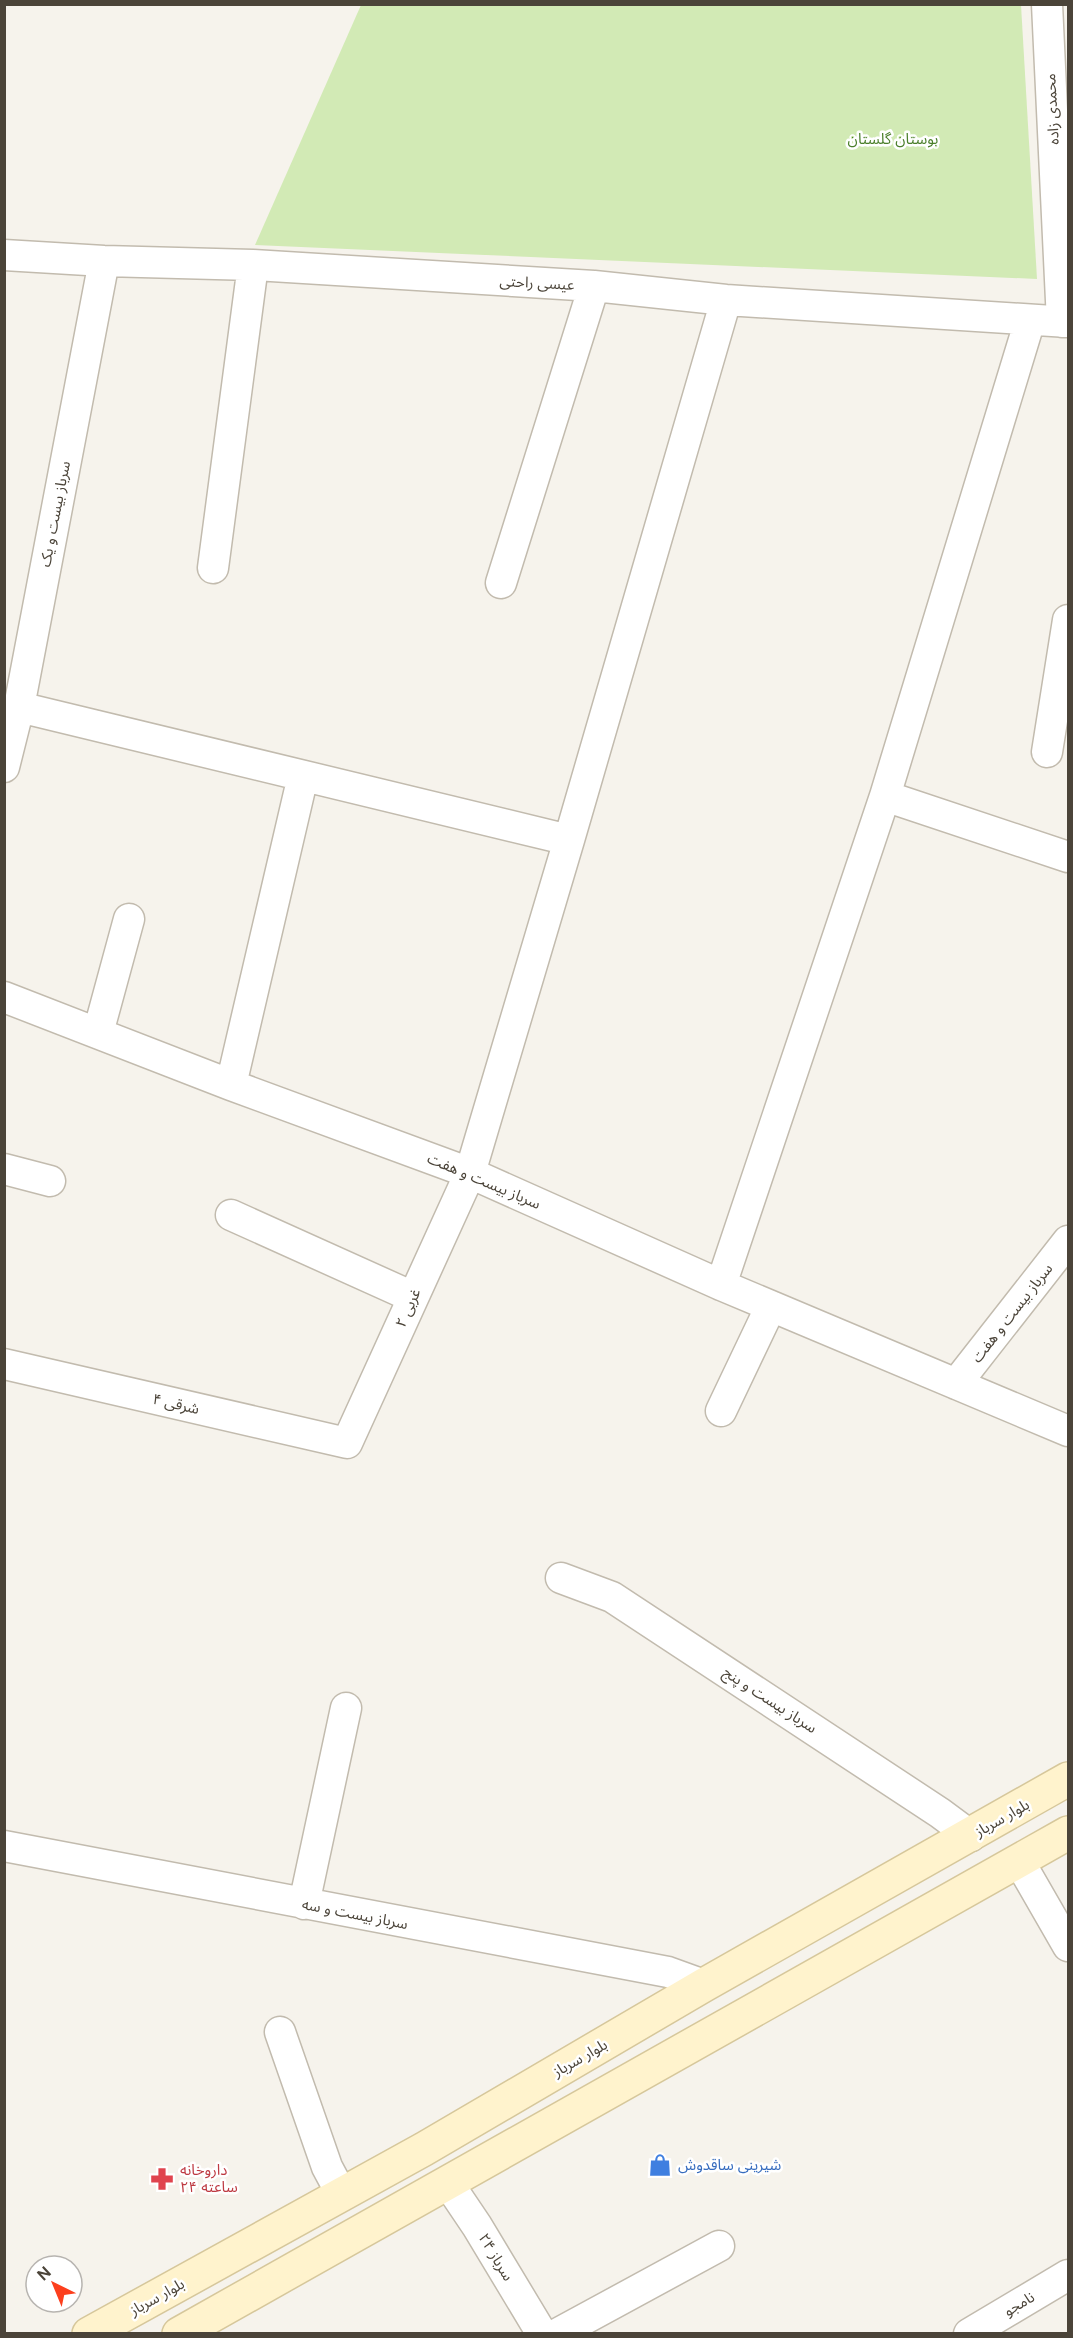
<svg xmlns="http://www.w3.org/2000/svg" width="1073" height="2338" viewBox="0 0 1073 2338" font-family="'DM Sans','Noto Sans Arabic',sans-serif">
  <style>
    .green { fill: #d2eab5 }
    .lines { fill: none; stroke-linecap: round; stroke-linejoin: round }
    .street-casing { stroke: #c2bbae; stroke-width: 33 }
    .secondary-casing { stroke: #d6c79b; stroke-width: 36 }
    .street { stroke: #fff; stroke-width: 30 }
    .secondary { stroke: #fff3cd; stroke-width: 33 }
    .labels { text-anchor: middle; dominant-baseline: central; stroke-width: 5; stroke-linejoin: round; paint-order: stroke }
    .street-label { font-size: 15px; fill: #4b4439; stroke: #fff }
    .park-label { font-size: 15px; fill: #4a7f2a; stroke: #fff }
    .shop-label { font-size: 15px; fill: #366cbe; stroke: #fff; text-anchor: start }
    .health-label { font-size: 15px; fill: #be3a42; stroke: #fff; text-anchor: start }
  </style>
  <rect width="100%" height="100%" fill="#f6f3ec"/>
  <!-- green -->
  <path class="green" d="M361,5H1021L1037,279L255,245Z"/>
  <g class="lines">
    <!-- street casing -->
    <g class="street-casing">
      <path id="street" d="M1047,4L1062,322
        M4,255L104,261L253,265L594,286L726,300L1068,322
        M213,568L253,265
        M501,583L594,286
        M19,707L569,840
        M1047,752L1068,620
        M4,767L19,707L104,261
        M885,796L1068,857
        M4,997L231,1085L470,1173L721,1285L1068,1431
        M98,1033L129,919
        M231,1085L303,776
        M4,1169L50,1181
        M231,1215L413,1297
        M721,1285L885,796L1030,320
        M4,1364L347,1443L470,1173L569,840L726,300
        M956,1384L1068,1241
        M721,1411L771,1306
        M561,1578L612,1597L940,1813L971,1836
        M4,1846L668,1972L704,1985
        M1019,1861L1068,1946
        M304,1904L346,1708
        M280,2032L327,2167L342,2195
        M448,2183L477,2226L542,2334
        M557,2334L719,2246
        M969,2334L1068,2275"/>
    </g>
    <!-- secondary casing -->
    <g class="secondary-casing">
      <path id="secondary" d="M89,2334L424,2149L704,1985L1068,1779
        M179,2334L1068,1833"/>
    </g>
    <!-- street -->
    <use href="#street" class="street"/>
    <!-- secondary -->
    <use href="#secondary" class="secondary"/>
  </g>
  <!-- icons -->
  <defs>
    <g id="shop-bare" transform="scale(1.8)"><path d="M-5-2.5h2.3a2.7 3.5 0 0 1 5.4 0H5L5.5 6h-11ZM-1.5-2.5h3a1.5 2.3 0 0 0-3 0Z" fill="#3f7fe0" stroke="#fff" stroke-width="2.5" paint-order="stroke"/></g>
    <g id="pharmacy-bare" transform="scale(1.8)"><path d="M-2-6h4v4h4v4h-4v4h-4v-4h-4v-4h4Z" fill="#e0444e" stroke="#fff" stroke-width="2.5" paint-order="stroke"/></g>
  </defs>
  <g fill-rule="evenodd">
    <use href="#shop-bare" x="660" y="2165"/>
    <use href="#pharmacy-bare" x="162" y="2179"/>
  </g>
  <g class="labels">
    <!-- street labels -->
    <g class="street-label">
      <text transform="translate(1052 109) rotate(-93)">محمدی زاده</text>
      <text transform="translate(537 283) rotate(3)">عیسی راحتی</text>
      <text transform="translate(55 514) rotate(-79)">سرباز بیست و یک</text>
      <text transform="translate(484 1181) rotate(23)">سرباز بیست و هفت</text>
      <text transform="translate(408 1308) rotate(-66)">غربی ۲</text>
      <text transform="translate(1012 1313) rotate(-52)">سرباز بیست و هفت</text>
      <text transform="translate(176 1404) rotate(13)">شرقی ۴</text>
      <text transform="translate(770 1700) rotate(33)">سرباز بیست و پنج</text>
      <text transform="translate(1002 1818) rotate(-30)">بلوار سرباز</text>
      <text transform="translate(355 1914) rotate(11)">سرباز بیست و سه</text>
      <text transform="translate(580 2058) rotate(-30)">بلوار سرباز</text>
      <text transform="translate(496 2257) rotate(59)">سرباز ۲۴</text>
      <text transform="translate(157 2297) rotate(-29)">بلوار سرباز</text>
      <text transform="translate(1019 2304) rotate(-31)">نامجو</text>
    </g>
    <!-- park labels -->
    <g class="park-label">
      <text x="893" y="139">بوستان گلستان</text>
    </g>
    <!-- shop labels -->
    <g class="shop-label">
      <text x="678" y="2165">شیرینی ساقدوش</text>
    </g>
    <!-- health labels -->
    <g class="health-label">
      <text x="180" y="2170">داروخانه<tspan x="180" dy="17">۲۴ ساعته</tspan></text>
    </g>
  </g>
  <!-- border -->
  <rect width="1073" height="2338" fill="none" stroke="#4b4439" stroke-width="12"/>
  <!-- north arrow -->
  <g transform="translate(54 2284) rotate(317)"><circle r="28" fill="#ffffff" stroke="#b7b4b0" stroke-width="1.5"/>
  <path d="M0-4.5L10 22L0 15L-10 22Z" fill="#fc3f1d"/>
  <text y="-9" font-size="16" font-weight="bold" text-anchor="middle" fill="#4b4439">N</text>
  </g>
</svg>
